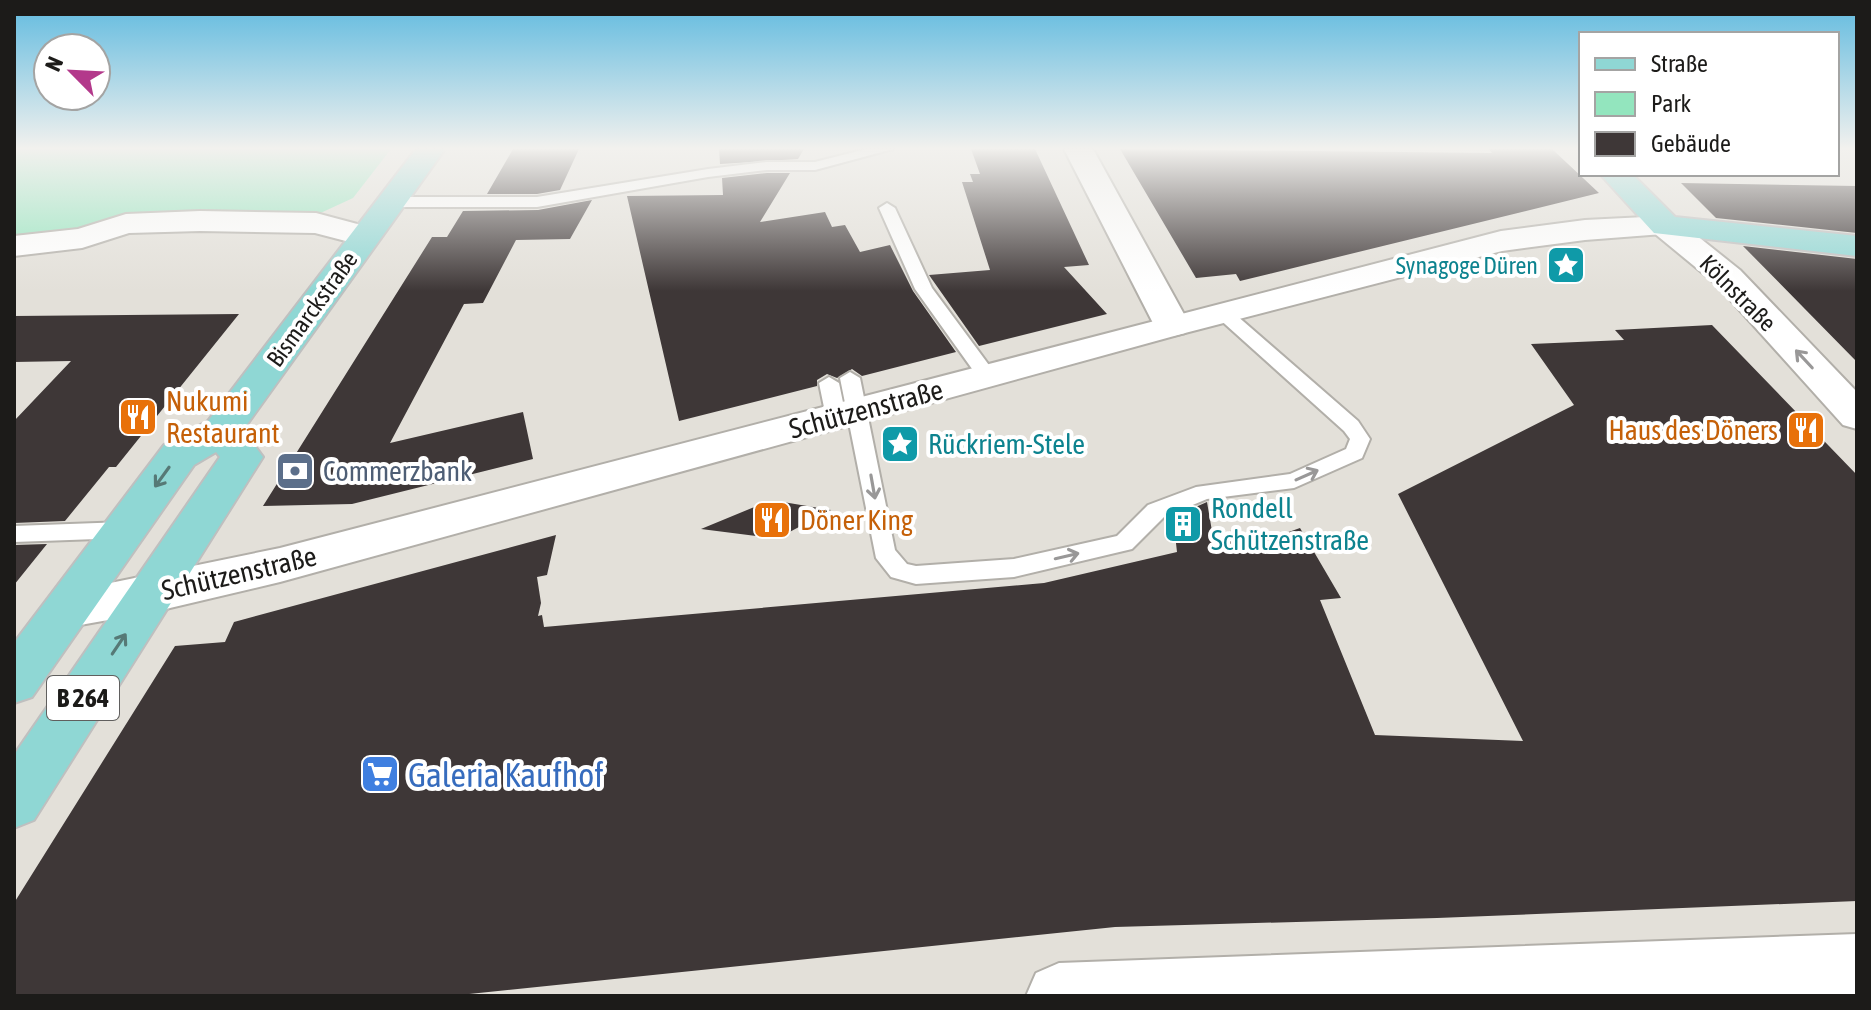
<svg xmlns="http://www.w3.org/2000/svg" width="1871" height="1010" viewBox="0 0 1871 1010" font-family="'Asap Condensed',sans-serif">
  <style>
    .green { fill: #93e5be }
    .building { fill: #3e3737 }
    .lines { fill: none; stroke-linecap: round; stroke-linejoin: round }
    .lane-casing { stroke: #b2afa9; stroke-width: 4 }
    .street-casing { stroke: #b2afa9; stroke-width: 4 }
    .secondary-casing { stroke: #b2afa9; stroke-width: 4 }
    .primary-casing { stroke: #bfbfbf; stroke-width: 4 }
    .lane { fill: #fff; fill-rule: evenodd }
    .street { fill: #fff; fill-rule: evenodd }
    .secondary { fill: #fff; fill-rule: evenodd }
    .primary { fill: #8fd7d4; fill-rule: evenodd }
    .oneway { stroke: #999898 }
    .oneway2 { stroke: #567976 }
    .labels { text-anchor: middle; dominant-baseline: central; stroke-width: 8; stroke-linejoin: round; paint-order: stroke }
    .far-culture-label { font-size: 24px; fill: #0d838f; stroke: #fff; text-anchor: end }
    .far-street-label { font-size: 24px; fill: #1c1b19; stroke: #fff }
    .shield { fill: #fff; stroke: #605f5e; stroke-width: 2 }
    .shield-label { font-size: 26px; font-weight: bold; fill: #1c1b19 }
    .food-label { font-size: 28px; fill: #c56008; stroke: #fff; text-anchor: start }
    .street-label { font-size: 28px; fill: #1c1b19; stroke: #fff }
    .culture-label { font-size: 28px; fill: #0d838f; stroke: #fff; text-anchor: start }
    .service-label { font-size: 28px; fill: #4e5e75; stroke: #fff; text-anchor: start }
    .near-shop-label { font-size: 34px; fill: #366cbe; stroke: #fff; text-anchor: start }
  </style>
  <rect width="100%" height="100%" fill="#e3e0d9"/>
  <!-- green -->
  <path class="green" d="M14,149H391L353,198L314,216L123,223L14,237Z"/>
  <!-- building -->
  <path class="building" d="M513,149H579L560,190L537,194H487Z
    M719,149H804L798,159L720,164Z
    M971,149H1035L1089,265L1064,267L1107,314L979,346L929,275L990,270L962,182H973L970,174H980Z
    M1120,149L1492,153L1489,149H1552L1599,193L1240,281L1236,274L1196,278Z
    M767,173H790L760,222L825,212L832,227L845,225L860,252L890,245L913,291L956,352L862,376L852,369L837,378L827,374L817,380V386L679,421L627,196L723,195L722,178Z
    M1681,183L1857,186V233L1716,218Z
    M592,200L570,239L516,240L483,303L464,304L390,443L523,412L533,459L352,504L263,506L432,237H447L463,211L538,210Z
    M1743,246L1857,259V362L1803,307Z
    M239,314L116,467H109L65,521L14,523V421L71,361L14,362V316Z
    M1712,325L1857,475V901L1437,918L1115,927L450,996H14V903L175,646L225,642L234,622L556,535L547,575L537,577L541,603L538,616L542,615L544,627L1044,583L1177,552L1173,517L1207,502L1213,537L1239,528L1248,546L1300,528L1341,598L1320,600L1375,735L1523,741L1398,494L1574,405L1531,344L1624,340L1615,330Z
    M777,501L831,510L782,536L772,538L701,529L764,503Z
    M47,544L14,585V545Z"/>
  <g class="lines">
    <!-- lane casing -->
    <g class="lane-casing">
      <path id="lane" d="M866,149H893L815,170H767L708,177L537,207H391L383,202L391,197H537L708,169L767,162H815Z
        M887,203L895,208L932,288L997,376L994,380H980L915,289L879,208Z
        M1222,307L1228,308L1358,421L1370,439L1362,458L1294,488L1207,499L1164,517L1132,549L1014,577L916,584L891,577L876,558L840,378L850,372L860,378L895,550L907,564L916,566L1014,559L1117,536L1148,505L1196,487L1290,474L1346,449L1350,439L1344,431L1216,316L1213,312Z
        M829,377L839,383L846,417L836,424L826,417L819,383Z
        M125,522L133,524L136,530L133,536L125,538L14,542V526Z"/>
    </g>
    <!-- street casing -->
    <g class="street-casing">
      <path id="street" d="M1064,149H1093L1190,325L1185,333L1172,336L1159,333L1154,325Z
        M1665,216L1676,219L1740,270L1857,392V429L1843,425L1716,284L1654,233L1649,226L1654,219Z
        M1857,934V996H1026L1036,973L1059,963Z"/>
    </g>
    <!-- secondary casing -->
    <g class="secondary-casing">
      <path id="secondary" d="M200,211L316,213L376,229L381,236L376,243L365,246L315,233L200,231L129,233L82,248L14,256V236L78,229L126,214Z
        M1665,216L1676,219L1681,226L1676,233L1585,240L1502,251L1185,333L280,582L153,612L69,627L52,621L45,608L52,595L280,548L1501,231L1585,220Z"/>
    </g>
    <!-- primary casing -->
    <g class="primary-casing">
      <path id="primary" d="M416,149H445L243,430L263,457L34,820L14,828V755L220,457L216,452L194,465L32,697L14,703V643L164,445L208,421Z
        M1600,174H1632L1675,217L1857,236V256L1654,233Z"/>
    </g>
    <!-- lane -->
    <use href="#lane" class="lane"/>
    <!-- street -->
    <use href="#street" class="street"/>
    <!-- secondary -->
    <use href="#secondary" class="secondary"/>
    <!-- primary -->
    <use href="#primary" class="primary"/>
  </g>
  <!-- one-way arrows -->
  <defs><path id="oneway-shaft" d="M-6 0H5M1.5-3L5.5 0L1.5 3" fill="none" stroke-width="1.6" stroke-linecap="round" stroke-linejoin="round" transform="scale(2)"/></defs>
  <g class="oneway">
    <use href="#oneway-shaft" transform="translate(1804 359) rotate(-133)"/>
    <use href="#oneway-shaft" transform="translate(1307 475) rotate(-24)"/>
    <use href="#oneway-shaft" transform="translate(873 487) rotate(80)"/>
    <use href="#oneway-shaft" transform="translate(1067 556) rotate(-13)"/>
  </g>
  <g class="oneway2">
    <use href="#oneway-shaft" transform="translate(162 477) rotate(126)"/>
    <use href="#oneway-shaft" transform="translate(119 644) rotate(-56)"/>
  </g>
  <!-- sky -->
  <linearGradient id="sky" x2="0" y2="1"><stop stop-color="#5fbadf"/><stop offset="0.51" stop-color="#f2f1ee"/><stop offset="1" stop-color="#f2f1ee" stop-opacity="0"/></linearGradient>
  <rect width="1871" height="291" fill="url(#sky)"/>
  <!-- icons -->
  <defs>
    <g id="sight-square" transform="scale(2)"><rect x="-9" y="-9" width="18" height="18" rx="4" fill="#0f9aa8" stroke="#fff"/><path d="M0-6L1.8-2.2L6-1.7L2.9 1.2L3.7 5.4L0 3.3L-3.7 5.4L-2.9 1.2L-6-1.7L-1.8-2.2Z" fill="#fff"/></g>
    <g id="restaurant-square" transform="scale(2)"><rect x="-9" y="-9" width="18" height="18" rx="4" fill="#e8710a" stroke="#fff"/><path d="M-5-6h1v4h1v-4h1v4h1v-4h1v5L-1.5 .5V6h-2V.5L-5-1ZM5-6V6H3V1.5H1.5Q1.5-4 5-6Z" fill="#fff"/></g>
    <g id="bank-square" transform="scale(2)"><rect x="-9" y="-9" width="18" height="18" rx="4" fill="#5c6f8a" stroke="#fff"/><path d="M-6-4H6V4H-6ZM0-2.3a2.3 2.3 0 1 0 0 4.6a2.3 2.3 0 1 0 0-4.6Z" fill="#fff"/></g>
    <g id="building-square" transform="scale(2)"><rect x="-9" y="-9" width="18" height="18" rx="4" fill="#0f9aa8" stroke="#fff"/><path d="M-4-6H4V6H1V3H-1V6H-4ZM-2.5-4.3h1.7v1.8h-1.7ZM.8-4.3h1.7v1.8H.8ZM-2.5-1h1.7V.8h-1.7ZM.8-1h1.7V.8H.8Z" fill="#fff"/></g>
    <g id="supermarket-square" transform="scale(2)"><rect x="-9" y="-9" width="18" height="18" rx="4" fill="#3f7fe0" stroke="#fff"/><path d="M-6-5.5h2.5l.6 2H6L4.5 2H-2.5L-4.4-4H-6ZM-1.5 3.2a1.3 1.3 0 1 0 .1 0ZM3 3.2a1.3 1.3 0 1 0 .1 0Z" fill="#fff"/></g>
  </defs>
  <g fill-rule="evenodd">
    <use href="#sight-square" x="1566" y="265"/>
    <use href="#restaurant-square" x="138" y="417"/>
    <use href="#restaurant-square" x="1806" y="430"/>
    <use href="#sight-square" x="900" y="444"/>
    <use href="#bank-square" x="295" y="471"/>
    <use href="#restaurant-square" x="772" y="520"/>
    <use href="#building-square" x="1183" y="524"/>
    <use href="#supermarket-square" x="380" y="774"/>
  </g>
  <g class="labels">
    <!-- far-culture labels -->
    <g class="far-culture-label">
      <text x="1538" y="265">Synagoge Düren</text>
    </g>
    <!-- far-street labels -->
    <g class="far-street-label">
      <text transform="translate(1738 293) rotate(45)">Kölnstraße</text>
      <text transform="translate(312 309) rotate(-54)">Bismarckstraße</text>
    </g>
    <!-- shield labels -->
    <rect class="shield" x="47" y="676" width="72" height="44" rx="6"/>
    <g class="shield-label">
      <text x="83" y="698">B 264</text>
    </g>
    <!-- food labels -->
    <g class="food-label">
      <text x="166" y="401">Nukumi<tspan x="166" dy="32">Restaurant</tspan></text>
      <text x="1778" y="430" text-anchor="end">Haus des Döners</text>
      <text x="800" y="520">Döner King</text>
    </g>
    <!-- street labels -->
    <g class="street-label">
      <text transform="translate(866 409) rotate(-15)">Schützenstraße</text>
      <text transform="translate(239 573) rotate(-13)">Schützenstraße</text>
    </g>
    <!-- culture labels -->
    <g class="culture-label">
      <text x="928" y="444">Rückriem-Stele</text>
      <text x="1211" y="508">Rondell<tspan x="1211" dy="32">Schützenstraße</tspan></text>
    </g>
    <!-- service labels -->
    <g class="service-label">
      <text x="323" y="471">Commerzbank</text>
    </g>
    <!-- near-shop labels -->
    <g class="near-shop-label">
      <text x="408" y="774">Galeria Kaufhof</text>
    </g>
  </g>
  <!-- border -->
  <rect width="1871" height="1010" fill="none" stroke="#1c1b19" stroke-width="32"/>
  <!-- legend -->
  <rect x="1579" y="32" width="260" height="144" fill="#ffffff" stroke="#a4a4a3" stroke-width="2"/>
  <rect x="1595" y="58" width="40" height="12" fill="#8fd7d4" stroke="#a4a4a3" stroke-width="2"/>
  <text x="1651" y="72" font-size="24" fill="#1c1b19">Straße</text>
  <rect x="1595" y="92" width="40" height="24" fill="#93e5be" stroke="#a4a4a3" stroke-width="2"/>
  <text x="1651" y="112" font-size="24" fill="#1c1b19">Park</text>
  <rect x="1595" y="132" width="40" height="24" fill="#3e3737" stroke="#a4a4a3" stroke-width="2"/>
  <text x="1651" y="152" font-size="24" fill="#1c1b19">Gebäude</text>
  <!-- north arrow -->
  <g transform="translate(72 72) rotate(294)"><circle r="38" fill="#ffffff" stroke="#a4a4a3" stroke-width="2"/>
  <path d="M0-6L14 30L0 20L-14 30Z" fill="#b3398b"/>
  <text y="-12" font-size="22" font-weight="bold" text-anchor="middle" fill="#1c1b19">N</text>
  </g>
</svg>
